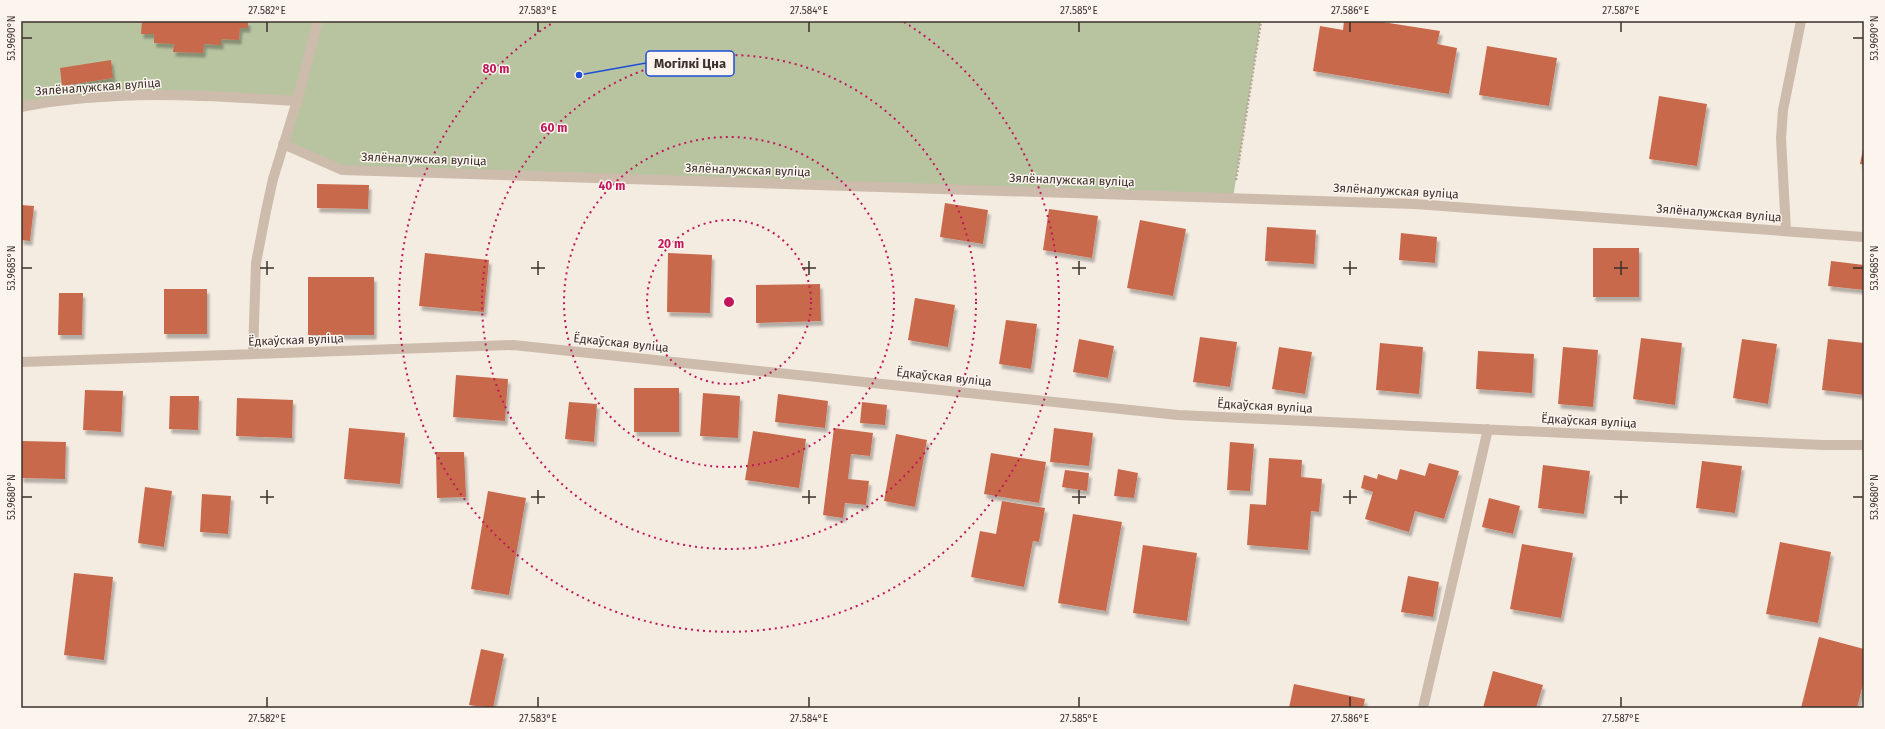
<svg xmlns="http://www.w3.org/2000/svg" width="1885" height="729" viewBox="0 0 1885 729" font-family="'Fira Sans',sans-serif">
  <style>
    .green { fill: #b8c4a0 }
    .building { fill: #c8694b; filter: url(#shadow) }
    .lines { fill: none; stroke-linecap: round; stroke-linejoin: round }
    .path { stroke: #b9a596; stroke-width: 2.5; stroke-dasharray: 2 2; stroke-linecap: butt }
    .minor { stroke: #cdbbac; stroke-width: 10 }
    .ticks { fill: none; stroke: #3b302b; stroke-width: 1.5 }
    .ring { fill: none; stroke: #c2185b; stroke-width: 2; stroke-dasharray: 2 4 }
    .labels { text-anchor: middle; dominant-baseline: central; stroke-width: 3; stroke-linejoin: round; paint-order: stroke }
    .street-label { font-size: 12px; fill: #3b302b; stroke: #fbf5ee }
    .centre { fill: #c2185b; stroke: #fbf5ee; stroke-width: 2 }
    .ring-label { font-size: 12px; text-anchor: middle; font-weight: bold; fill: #c2185b; stroke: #fbf5ee; stroke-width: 3; stroke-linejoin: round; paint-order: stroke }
    .leader { fill: none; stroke: #1d4ed8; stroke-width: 1.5 }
    .callout-dot { fill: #1d4ed8; stroke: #fbf5ee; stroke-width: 1.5 }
    .callout { fill: #fbf5ee; stroke: #1d4ed8; stroke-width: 1.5 }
    .callout-label { font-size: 13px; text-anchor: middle; font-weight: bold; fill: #3b302b }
    .neatline { fill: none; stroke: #3b302b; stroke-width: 1.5 }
    .ticks-label { font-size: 10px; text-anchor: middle; fill: #3b302b }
  </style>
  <defs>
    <filter id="shadow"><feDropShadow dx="2.5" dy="4.5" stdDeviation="1" flood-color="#0004"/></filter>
  </defs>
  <rect width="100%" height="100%" fill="#f4ebe1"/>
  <!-- green -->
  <path class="green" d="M21,21H318L300,92L323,21H1261L1233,198L342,170L283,144L297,101L203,95L21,107Z"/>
  <!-- building -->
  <path class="building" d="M142,21H248V28H240L239,40L221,39V45L204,44L203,53L173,52L174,44L154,43V34H141Z
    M1344,21H1376L1440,31L1437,44L1457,48L1449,94L1313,71L1320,26L1343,30Z
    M1487,46L1557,58L1549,106L1479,95Z
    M111,60L113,78L62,86L60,68Z
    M1659,96L1707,104L1697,166L1649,159Z
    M1863,149H1864V165L1860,164Z
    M317,184L369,185L368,209L317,208Z
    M945,203L988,210L983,244L940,237Z
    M21,205L34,206L30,241L21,240Z
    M1049,209L1098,216L1092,258L1043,250Z
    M1140,220L1186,229L1173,296L1127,288Z
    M1267,227L1316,230L1314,264L1265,261Z
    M1401,233L1437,237L1435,263L1399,260Z
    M1593,248H1639V297H1593Z
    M425,253L489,260L484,312L419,306Z
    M668,253L712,255L710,313L667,312Z
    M1831,261L1864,265V290L1828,286Z
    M308,277H374V335H308Z
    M820,284L821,321L756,323V285Z
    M164,289H207V334H164Z
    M59,293H83L82,335H58Z
    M915,298L955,305L948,347L908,340Z
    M1006,320L1037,324L1031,369L999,364Z
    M1200,337L1237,342L1230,387L1193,382Z
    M1641,338L1682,343L1675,405L1633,399Z
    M1079,339L1114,346L1108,378L1073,372Z
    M1742,339L1777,344L1768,404L1733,398Z
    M1828,339L1864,343V395L1822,390Z
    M1380,343L1423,347L1419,394L1376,390Z
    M1279,347L1312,352L1305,394L1272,389Z
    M1563,347L1598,350L1593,407L1558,404Z
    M1478,351L1534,354L1532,393L1476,389Z
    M456,375L508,379L505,421L453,417Z
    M634,388H679V432H634Z
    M85,390L123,391L121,432L83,430Z
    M703,393L740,396L738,438L700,436Z
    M778,394L828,401L825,428L775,422Z
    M170,396H199L198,430L169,429Z
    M237,398L293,400L292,438L236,436Z
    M569,402L597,404L594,442L565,439Z
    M862,402L887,405L885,425L860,423Z
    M349,428L405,433L400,484L344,479Z
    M834,428L873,433L870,456L851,454L848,479L869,481L866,505L845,503L843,518L823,515Z
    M1054,428L1093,433L1089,466L1050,462Z
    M753,431L806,439L799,488L745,480Z
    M896,434L927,440L915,507L884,501Z
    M21,441L66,442L65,479L21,478Z
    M1230,442L1254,444L1250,491L1227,490Z
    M436,452H464L466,497L437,498Z
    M991,453L1046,462L1039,503L984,494Z
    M1269,458L1302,460L1301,477L1322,479L1319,512L1311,511L1308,550L1247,545L1250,504L1266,505Z
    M1702,461L1742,466L1735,513L1696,508Z
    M1429,463L1459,471L1444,519L1415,511L1409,532L1365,519L1373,492L1361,488L1364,475L1377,479L1378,474L1397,480L1400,469L1425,476Z
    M1543,465L1590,471L1584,514L1538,508Z
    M1118,469L1138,473L1134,498L1114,496Z
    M1065,470L1089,473L1087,491L1062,487Z
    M145,487L172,491L164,547L138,543Z
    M488,491L526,498L509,595L471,589Z
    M202,494L231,496L228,534L200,532Z
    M1489,498L1520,506L1513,534L1482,527Z
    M1002,501L1045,508L1039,542L1033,541L1024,587L971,577L980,531L996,534Z
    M1073,514L1122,522L1106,611L1058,603Z
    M1780,542L1831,552L1818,623L1766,614Z
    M1522,544L1573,553L1561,618L1510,609Z
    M1143,545L1197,553L1187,621L1133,613Z
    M74,573L113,577L104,660L64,655Z
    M1408,576L1439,582L1433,617L1401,612Z
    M1819,637L1864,649V680L1857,708H1801Z
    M481,649L504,654L493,708L469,705Z
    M1493,671L1543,685L1536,708H1483Z
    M1294,684L1365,699L1363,708H1289Z"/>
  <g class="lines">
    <!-- path -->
    <path class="path" d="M1236,180L1261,21"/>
    <!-- minor -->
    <path class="minor" d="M21,107C112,89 205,95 297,101
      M283,144L342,170L1415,204L1864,237
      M1786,231L1781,138L1783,110L1801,21
      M253,354L256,263L266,211L273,179L297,101L318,21
      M21,362L513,345L1178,415L1823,445H1864
      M1423,708L1488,429"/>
  </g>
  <!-- ticks -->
  <path class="ticks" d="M267,22V32M538,22V32M809,22V32M1079,22V32M1350,22V32M1621,22V32M22,38H32M1853,38H1863M267,261V275M538,261V275M809,261V275M1079,261V275M1350,261V275M1621,261V275M22,268H32M260,268H274M531,268H545M802,268H816M1072,268H1086M1343,268H1357M1614,268H1628M1853,268H1863M267,490V504M538,490V504M809,490V504M1079,490V504M1350,490V504M1621,490V504M22,497H32M260,497H274M531,497H545M802,497H816M1072,497H1086M1343,497H1357M1614,497H1628M1853,497H1863M267,697V707M538,697V707M809,697V707M1079,697V707M1350,697V707M1621,697V707"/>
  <!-- distance rings -->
  <g class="ring">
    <circle cx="729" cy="302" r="82"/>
    <circle cx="729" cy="302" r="165"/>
    <circle cx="729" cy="302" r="247"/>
    <path d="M904 22A330 330 0 1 1 554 22"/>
  </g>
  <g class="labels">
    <!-- street labels -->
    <g class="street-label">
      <text transform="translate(98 87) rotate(-4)">Зялёналужская вуліца</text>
      <text transform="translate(424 159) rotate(2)">Зялёналужская вуліца</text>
      <text transform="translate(748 170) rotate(2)">Зялёналужская вуліца</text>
      <text transform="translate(1072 180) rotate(2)">Зялёналужская вуліца</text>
      <text transform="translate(1396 191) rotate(3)">Зялёналужская вуліца</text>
      <text transform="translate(1719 213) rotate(4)">Зялёналужская вуліца</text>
      <text transform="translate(296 340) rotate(-2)">Ёдкаўская вуліца</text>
      <text transform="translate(621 343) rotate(6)">Ёдкаўская вуліца</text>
      <text transform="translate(944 377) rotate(6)">Ёдкаўская вуліца</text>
      <text transform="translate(1265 406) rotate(3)">Ёдкаўская вуліца</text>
      <text transform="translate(1589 421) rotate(3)">Ёдкаўская вуліца</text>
    </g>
  </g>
  <circle cx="729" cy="302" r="6" class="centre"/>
  <g class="ring-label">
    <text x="496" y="73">80 m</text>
    <text x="554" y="132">60 m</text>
    <text x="612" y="190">40 m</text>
    <text x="671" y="248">20 m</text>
  </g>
  <!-- callouts -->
  <path class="leader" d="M579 75L646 63"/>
  <circle class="callout-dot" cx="579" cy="75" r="4"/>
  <rect class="callout" x="646" y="51" width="88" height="25" rx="4"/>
  <g class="callout-label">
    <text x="690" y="68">Могілкі Цна</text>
  </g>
  <!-- border -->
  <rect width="1885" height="729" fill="none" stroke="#fbf5ee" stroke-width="44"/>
  <rect x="22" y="22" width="1841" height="685" class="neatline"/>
  <g class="ticks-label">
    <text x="267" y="14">27.582°E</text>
    <text x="538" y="14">27.583°E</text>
    <text x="809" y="14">27.584°E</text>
    <text x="1079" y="14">27.585°E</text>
    <text x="1350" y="14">27.586°E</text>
    <text x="1621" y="14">27.587°E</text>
    <text transform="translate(11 38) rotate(-90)" y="4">53.9690°N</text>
    <text transform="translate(1874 38) rotate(-90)" y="4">53.9690°N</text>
    <text transform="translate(11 268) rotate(-90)" y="4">53.9685°N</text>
    <text transform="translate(1874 268) rotate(-90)" y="4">53.9685°N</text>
    <text transform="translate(11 497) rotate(-90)" y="4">53.9680°N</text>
    <text transform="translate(1874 497) rotate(-90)" y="4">53.9680°N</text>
    <text x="267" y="722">27.582°E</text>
    <text x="538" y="722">27.583°E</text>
    <text x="809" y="722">27.584°E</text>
    <text x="1079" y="722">27.585°E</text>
    <text x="1350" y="722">27.586°E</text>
    <text x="1621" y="722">27.587°E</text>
  </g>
</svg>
